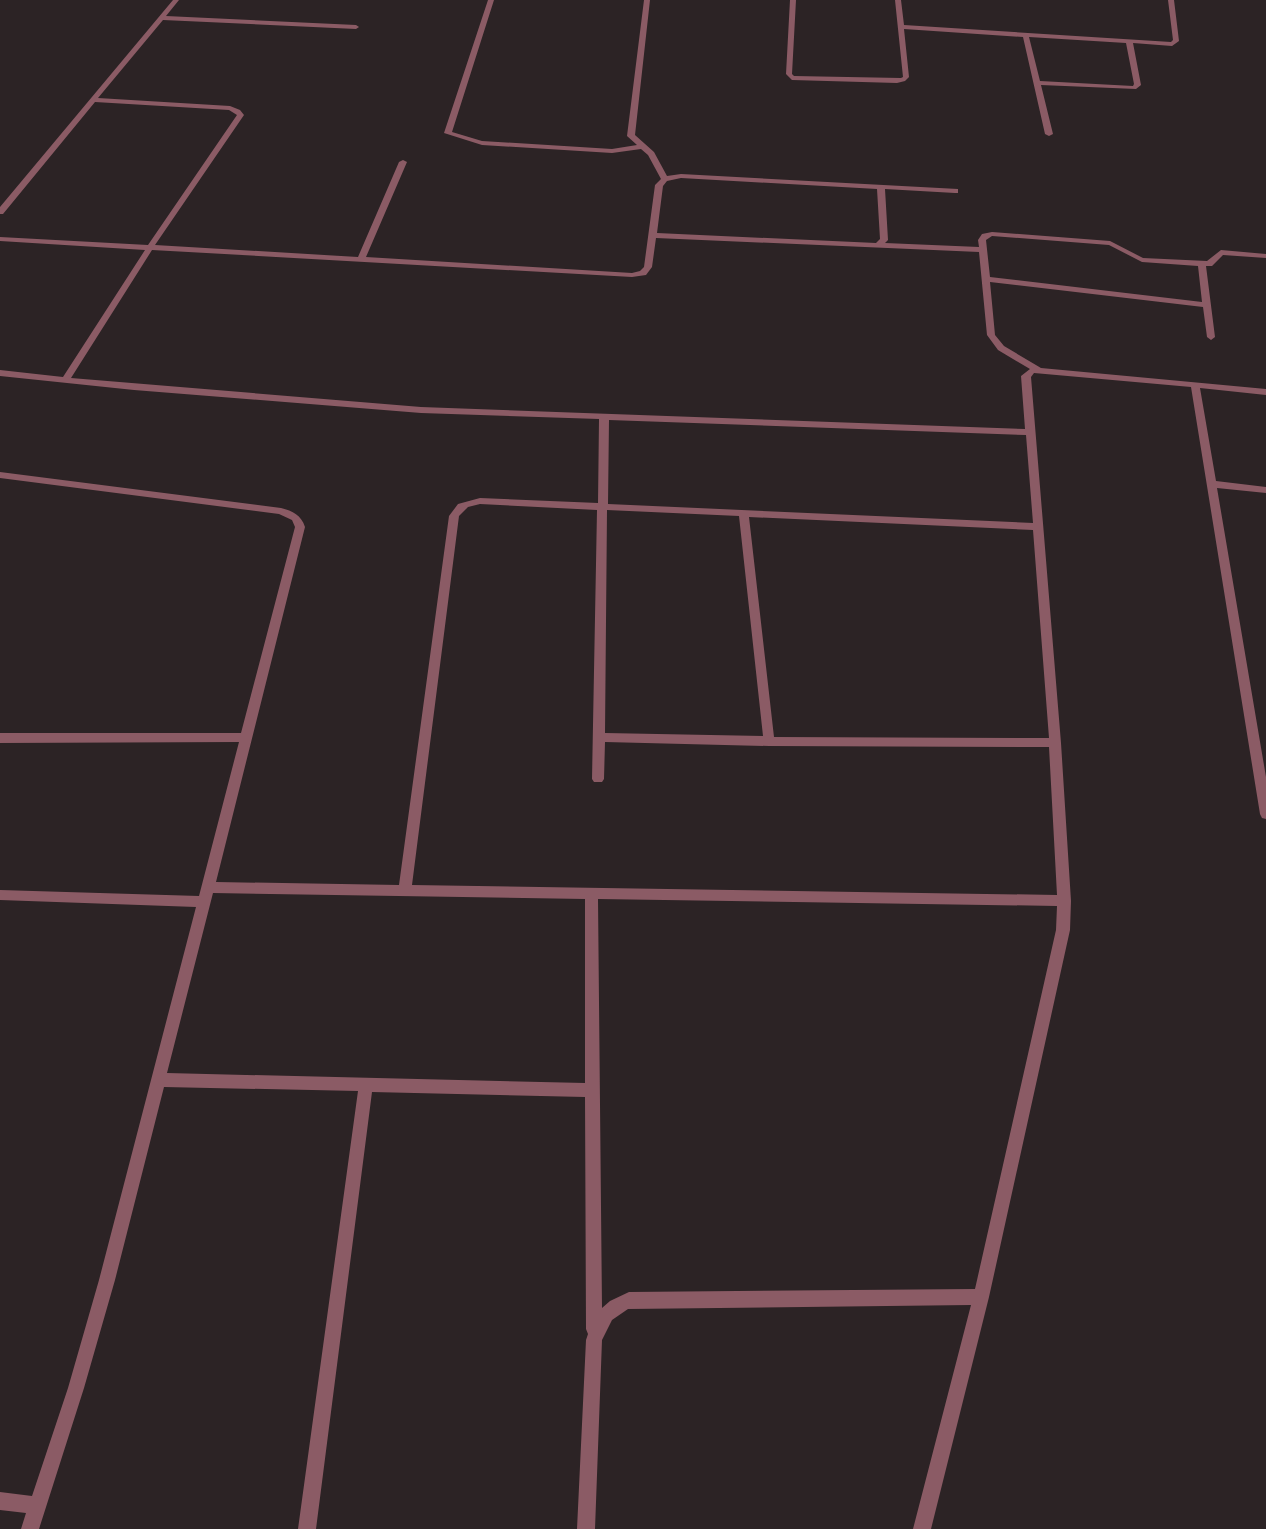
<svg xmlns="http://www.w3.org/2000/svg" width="1266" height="1529" viewBox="0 0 1266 1529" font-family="'Source Serif 4',serif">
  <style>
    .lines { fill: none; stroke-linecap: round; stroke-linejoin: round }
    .minor { fill: #8b5b65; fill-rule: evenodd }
  </style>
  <rect width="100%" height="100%" fill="#2c2325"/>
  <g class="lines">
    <!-- minor -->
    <path class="minor" d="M173,0H179L166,16L356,25L359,27L356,29L163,20L98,98L230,106L240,110L244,115L155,245L358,257L399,162L403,160L407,162L366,257L632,273L640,271L644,267L655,185L661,179L648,155L641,149L612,153L482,145L444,133L488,0H494L452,132L482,141L612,149L637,145L627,136L644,0H650L635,135L654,152L667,176L681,174L958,189V193H955L885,189L888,240L885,243L979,247L978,240L982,234L992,232L1110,241L1143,258L1207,261L1221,250L1266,254V258L1223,255L1212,266H1206L1215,337L1211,340L1207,337L1203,307L990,282L995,335L1004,346L1041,368L1266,389V395L1200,388L1216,481L1266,487V493L1217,488L1266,777V819L1262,818L1260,814L1191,387L1034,373L1031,377L1061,743L1071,901L1070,930L989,1297L931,1529H913L971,1305L628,1309L612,1320L602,1340L595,1529H577L586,1340L588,1334L586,1329L585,1097L372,1092L316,1529H298L358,1091L164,1087L115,1280L84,1388L39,1529H21L26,1513L0,1510V1492L32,1496L68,1388L99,1280L196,907L0,900V890L199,896L239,742L0,743V733H241L295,527L292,520L279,514L0,478V472L281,508C293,511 301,515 305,527L216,882L399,885L449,516L458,504L480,498L598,503L599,419L421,413L134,390L0,376V370L63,377L145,250L0,241V237L148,245L237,115L229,110L95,102L3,214H0V207ZM681,178L877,189L880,239L876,243L657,233L663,186L667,181ZM992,236L1109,245L1142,262L1198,266L1202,302L990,277L986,240ZM656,238L979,252L987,335L998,350L1030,369L1021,376L1025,429L421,407L71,378L152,250L632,277L646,275L652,267ZM609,420L1026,435L1033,523L608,504ZM480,504L597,510L592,779L594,782H602L604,779L605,742L769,746L1049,747L1057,895L412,885L459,516L468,507ZM607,510L739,516L763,736L605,733ZM749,517L1033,530L1049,738L774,737ZM213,893L585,899V1083L167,1073ZM598,899L1057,906L1056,930L975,1289L629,1292L610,1301L602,1308Z
      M790,0H796L792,74L794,76L901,78L903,77L895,0H901L904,25L1171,42L1173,40L1168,0H1174L1179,41L1172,46L1133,43L1141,85L1136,89L1041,85L1053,134L1049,136L1045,134L1023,37L904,29L909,77L905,81L897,83L792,80L786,74ZM1029,37L1126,43L1134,84L1133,86L1040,81Z"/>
  </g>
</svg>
